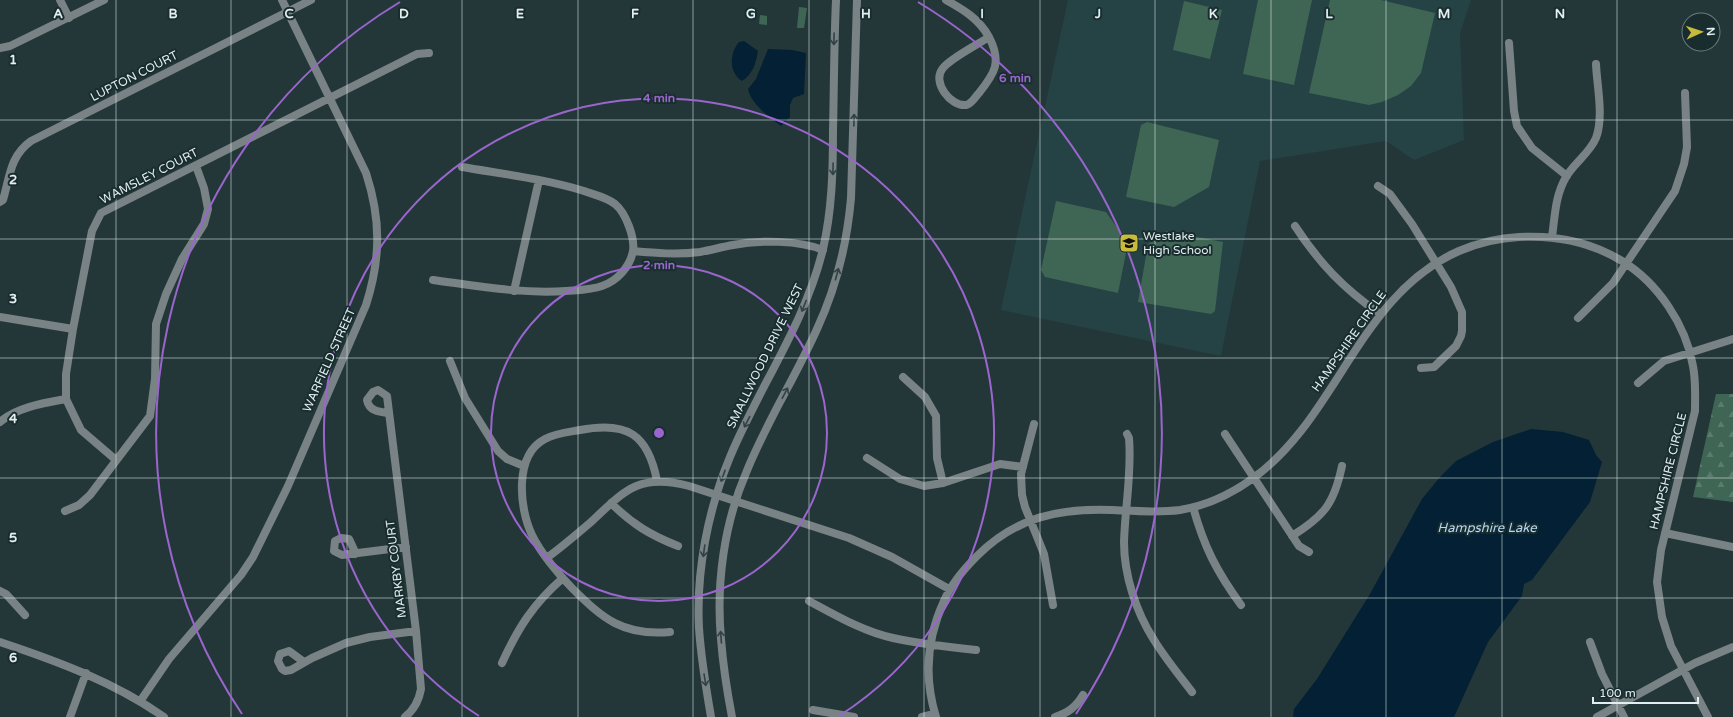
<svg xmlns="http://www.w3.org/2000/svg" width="1733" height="717" viewBox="0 0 1733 717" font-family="'Varela Round',sans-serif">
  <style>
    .built { fill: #254244 }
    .forest { fill: url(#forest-firs) }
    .green { fill: #3f6654 }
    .water { fill: #032034 }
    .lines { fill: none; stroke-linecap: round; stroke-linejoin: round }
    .minor { stroke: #798285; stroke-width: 8 }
    .tertiary { stroke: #798285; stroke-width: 8 }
    .oneway { stroke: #314244 }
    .grid { fill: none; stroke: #e2eeef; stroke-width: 1; stroke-opacity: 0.55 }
    .ring { fill: none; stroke: #9a66cd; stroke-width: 2 }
    .labels { text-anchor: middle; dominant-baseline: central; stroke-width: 4; stroke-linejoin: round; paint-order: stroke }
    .street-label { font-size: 12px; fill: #e2eeef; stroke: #192d2f }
    .poi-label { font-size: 12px; fill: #e2eeef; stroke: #192d2f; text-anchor: start }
    .water-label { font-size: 13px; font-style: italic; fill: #b4d8f7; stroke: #192d2f }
    .grid-label { font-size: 13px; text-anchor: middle; font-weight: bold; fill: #e2eeef; stroke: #192d2f; stroke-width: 4; stroke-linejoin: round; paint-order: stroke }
    .centre { fill: #9a66cd; stroke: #192d2f; stroke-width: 2 }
    .ring-label { font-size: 12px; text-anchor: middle; font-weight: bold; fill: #9a66cd; stroke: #192d2f; stroke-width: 4; stroke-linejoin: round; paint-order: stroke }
  </style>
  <defs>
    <pattern id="forest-firs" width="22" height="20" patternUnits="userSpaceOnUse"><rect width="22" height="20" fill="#3f6654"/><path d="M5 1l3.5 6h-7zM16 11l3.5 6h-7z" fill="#5a7c6d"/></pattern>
  </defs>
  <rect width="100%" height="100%" fill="#233739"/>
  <!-- built -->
  <path class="built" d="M1068,0H1471L1460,33L1464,140L1414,160L1386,141L1260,161L1221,356L1001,310Z"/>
  <!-- forest -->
  <path class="forest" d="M1716,394H1733V502L1693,497Z"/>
  <!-- green -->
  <path class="green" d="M1258,0H1312L1294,85L1243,74Z
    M1330,0H1381L1435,13L1421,73L1411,86L1398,95L1382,102L1369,105L1309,93Z
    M1184,1L1222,10L1210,59L1173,50Z
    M799,7L807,8L804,28H797Z
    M760,15L767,16V25L759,24Z
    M1147,122L1219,140L1209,187L1174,207L1126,197L1141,125Z
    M1056,201L1106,212L1128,243L1118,293L1045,277L1041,270Z
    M1167,231L1223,242L1215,311L1211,314L1138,302L1148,244Z"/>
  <!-- water -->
  <path class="water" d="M744,41L758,51C756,63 753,74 742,81C729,73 729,54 739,42Z
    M768,49L792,50L806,53L804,94L793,98L790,105V117L781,126C769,117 751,104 748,89L756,79Z
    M1531,429L1563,432L1589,440L1596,455L1602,462L1590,502L1532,580L1524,584L1522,596L1488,642L1454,717H1293L1294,709L1317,679L1370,594L1422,499L1440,477L1456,461L1493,442Z"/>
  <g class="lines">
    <!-- minor -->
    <path class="minor" d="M60,0L69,18
      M946,0C964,10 979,19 989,37
      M989,37C1002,62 995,73 979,93C975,97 972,104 966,105C951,107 931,82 943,68C951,58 977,45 989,37Z
      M1509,43L1514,111L1517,126L1532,148L1567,176
      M0,48L10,46L104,0
      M1378,186L1390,194L1412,224L1451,287L1462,312V331L1461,336L1456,346L1434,367L1421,368
      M0,202L3,200C10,176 10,156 31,141L311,0
      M1295,226C1320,264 1343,288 1380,314
      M1552,237C1555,216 1555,196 1566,177C1574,163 1589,154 1596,138C1604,116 1597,87 1596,64
      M633,251C655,253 677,255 700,252C711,250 722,247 733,245C758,240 799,240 823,250
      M433,280C477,286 521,294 566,291C578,290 591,290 602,286C617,281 630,267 633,251C635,238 626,213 615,204C606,197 595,195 584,191C545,179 503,174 462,167
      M514,291L539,180
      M0,317L73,329
      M1578,318L1613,283L1675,191L1684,164L1687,147L1685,93
      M450,361L465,398L498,451L507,459L524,466
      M903,377L925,397L936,416L937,458L943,483
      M1638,383L1664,361L1733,339
      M388,413C379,412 369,411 367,400L373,392L378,390L387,396L416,631L421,689C419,700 414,710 405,717
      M0,422C17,407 44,403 66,399
      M1034,424L1021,474L1022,495L1025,507L1044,554L1053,605
      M1127,434L1129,438C1132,473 1125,507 1124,542C1124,575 1136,612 1154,640C1165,658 1179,675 1192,692
      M1225,434L1299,546L1309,552
      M867,458L900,479L924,486L943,483L1000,464L1023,467
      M116,460L81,430L66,399V374L73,329L92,231L101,213L417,54L429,53
      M657,481C648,434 627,421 580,430C569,432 556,433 545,439C514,455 519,508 532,535C540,552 559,575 572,588C603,619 623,636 670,632
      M611,503C632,524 650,535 678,546
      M1193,507C1204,547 1217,572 1241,605
      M65,511L79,505L90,495L150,416L155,379L156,324L166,294L182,259L204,224L208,209L204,188L196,166
      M1665,533L1733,547
      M1292,536C1324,516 1334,504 1342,466
      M356,554L349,539L341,538L335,541L334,551L342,555L406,547
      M548,557C563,546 577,534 591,522C625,490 639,473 689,486L849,538L892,557L949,589
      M0,591L6,594L25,615
      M809,601C835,615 864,632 893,638C920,644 948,647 976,650
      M0,642C57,661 114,682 164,717
      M1590,642L1602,674L1624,717
      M304,662L289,651L280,654L278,661L282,669L285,671L291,670L312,658L346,643L370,637L416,631
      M502,663C518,628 533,604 563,578
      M141,700L169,659L241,575L253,557L288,486L366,305C381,258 381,219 366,173L282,0
      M813,710L854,717
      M70,717L86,673
      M922,717L934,714
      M936,717C924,678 927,638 944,601C951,584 964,569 977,556C1016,517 1059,508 1112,510C1135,511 1157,513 1180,510C1205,506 1231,494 1252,479C1338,418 1358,295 1459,251C1478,243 1498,238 1519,237C1555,235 1591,242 1622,261C1658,283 1686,325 1693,366C1696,381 1695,396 1695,411L1661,550L1657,582L1662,617L1671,646L1708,717
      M1055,717C1068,713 1076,707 1083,695
      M1597,717L1695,663L1733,647"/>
    <!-- tertiary -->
    <path class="tertiary" d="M711,717C706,688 701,658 699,628C696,571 708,510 730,457C759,387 805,324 823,249C832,210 833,171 833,131C834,87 834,44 836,0
      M732,717C727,691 723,665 721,639C716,584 724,524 746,473C766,423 795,378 817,329C836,288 847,244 851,198L857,0"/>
  </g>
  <!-- one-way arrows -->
  <defs><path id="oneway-shaft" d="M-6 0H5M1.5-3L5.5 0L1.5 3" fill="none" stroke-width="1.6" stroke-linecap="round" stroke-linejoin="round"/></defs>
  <g class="oneway">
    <use href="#oneway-shaft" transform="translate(834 39) rotate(91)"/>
    <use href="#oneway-shaft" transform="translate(854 120) rotate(-89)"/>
    <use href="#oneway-shaft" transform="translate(833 169) rotate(91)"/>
    <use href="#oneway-shaft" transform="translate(837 274) rotate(-75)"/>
    <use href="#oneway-shaft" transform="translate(804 306) rotate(112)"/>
    <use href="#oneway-shaft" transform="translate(785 393) rotate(-62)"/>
    <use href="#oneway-shaft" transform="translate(747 422) rotate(117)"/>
    <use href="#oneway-shaft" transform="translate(723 476) rotate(110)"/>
    <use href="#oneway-shaft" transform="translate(704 551) rotate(98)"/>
    <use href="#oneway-shaft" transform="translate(721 637) rotate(-94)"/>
    <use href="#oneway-shaft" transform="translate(705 680) rotate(81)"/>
  </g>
  <!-- grid -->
  <path class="grid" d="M116,0V717M231,0V717M347,0V717M462,0V717M578,0V717M693,0V717M809,0V717M924,0V717M1040,0V717M1155,0V717M1271,0V717M1386,0V717M1502,0V717M1617,0V717M0,120H1733M0,239H1733M0,358H1733M0,478H1733M0,598H1733"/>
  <!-- distance rings -->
  <g class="ring">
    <circle cx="659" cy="433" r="168"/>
    <path d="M479 716A335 335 0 1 1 839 716"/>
    <path d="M242 714A503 503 0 0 1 400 2M918 2A503 503 0 0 1 1076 714"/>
  </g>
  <!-- icons -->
  <defs>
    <g id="school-square" transform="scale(1)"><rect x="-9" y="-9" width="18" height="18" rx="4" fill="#c8bb3b" stroke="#192d2f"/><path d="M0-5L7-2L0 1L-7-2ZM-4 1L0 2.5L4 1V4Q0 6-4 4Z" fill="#111"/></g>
  </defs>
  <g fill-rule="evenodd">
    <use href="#school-square" x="1129" y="243"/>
  </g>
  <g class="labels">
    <!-- street labels -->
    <g class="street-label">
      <text transform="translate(134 76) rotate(-27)">LUPTON COURT</text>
      <text transform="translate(149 176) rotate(-27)">WAMSLEY COURT</text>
      <text transform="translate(1349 341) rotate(-55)">HAMPSHIRE CIRCLE</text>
      <text transform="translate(765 356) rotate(-64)">SMALLWOOD DRIVE WEST</text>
      <text transform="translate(329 360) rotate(-66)">WARFIELD STREET</text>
      <text transform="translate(1668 471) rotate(-76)">HAMPSHIRE CIRCLE</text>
      <text transform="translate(396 569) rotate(-97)">MARKBY COURT</text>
    </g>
    <!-- poi labels -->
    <g class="poi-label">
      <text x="1143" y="236">Westlake<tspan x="1143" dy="14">High School</tspan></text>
    </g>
    <!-- water labels -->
    <g class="water-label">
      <text x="1487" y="528">Hampshire Lake</text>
    </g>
  </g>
  <g class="grid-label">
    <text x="58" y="18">A</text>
    <text x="173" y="18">B</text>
    <text x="289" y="18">C</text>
    <text x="404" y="18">D</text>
    <text x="520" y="18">E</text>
    <text x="635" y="18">F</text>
    <text x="751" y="18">G</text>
    <text x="866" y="18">H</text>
    <text x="982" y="18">I</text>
    <text x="1098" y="18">J</text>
    <text x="1213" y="18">K</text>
    <text x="1329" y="18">L</text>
    <text x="1444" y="18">M</text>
    <text x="1560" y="18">N</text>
    <text x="13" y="64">1</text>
    <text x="13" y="184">2</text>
    <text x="13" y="303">3</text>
    <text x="13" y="423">4</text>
    <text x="13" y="542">5</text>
    <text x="13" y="662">6</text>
  </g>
  <circle cx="659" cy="433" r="6" class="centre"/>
  <g class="ring-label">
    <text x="1015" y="82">6 min</text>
    <text x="659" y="102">4 min</text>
    <text x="659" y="269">2 min</text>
  </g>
  <!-- north arrow -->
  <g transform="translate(1701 32) rotate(87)"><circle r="19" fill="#192d2f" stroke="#697a7c"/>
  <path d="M0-3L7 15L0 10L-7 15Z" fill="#c8bb3b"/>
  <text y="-6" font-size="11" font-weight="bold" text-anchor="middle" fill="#e2eeef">N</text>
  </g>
  <!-- scale -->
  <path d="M1593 697v6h105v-6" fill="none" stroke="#e2eeef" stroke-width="2"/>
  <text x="1599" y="697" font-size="12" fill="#e2eeef" stroke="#192d2f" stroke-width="3" paint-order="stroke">100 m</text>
</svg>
